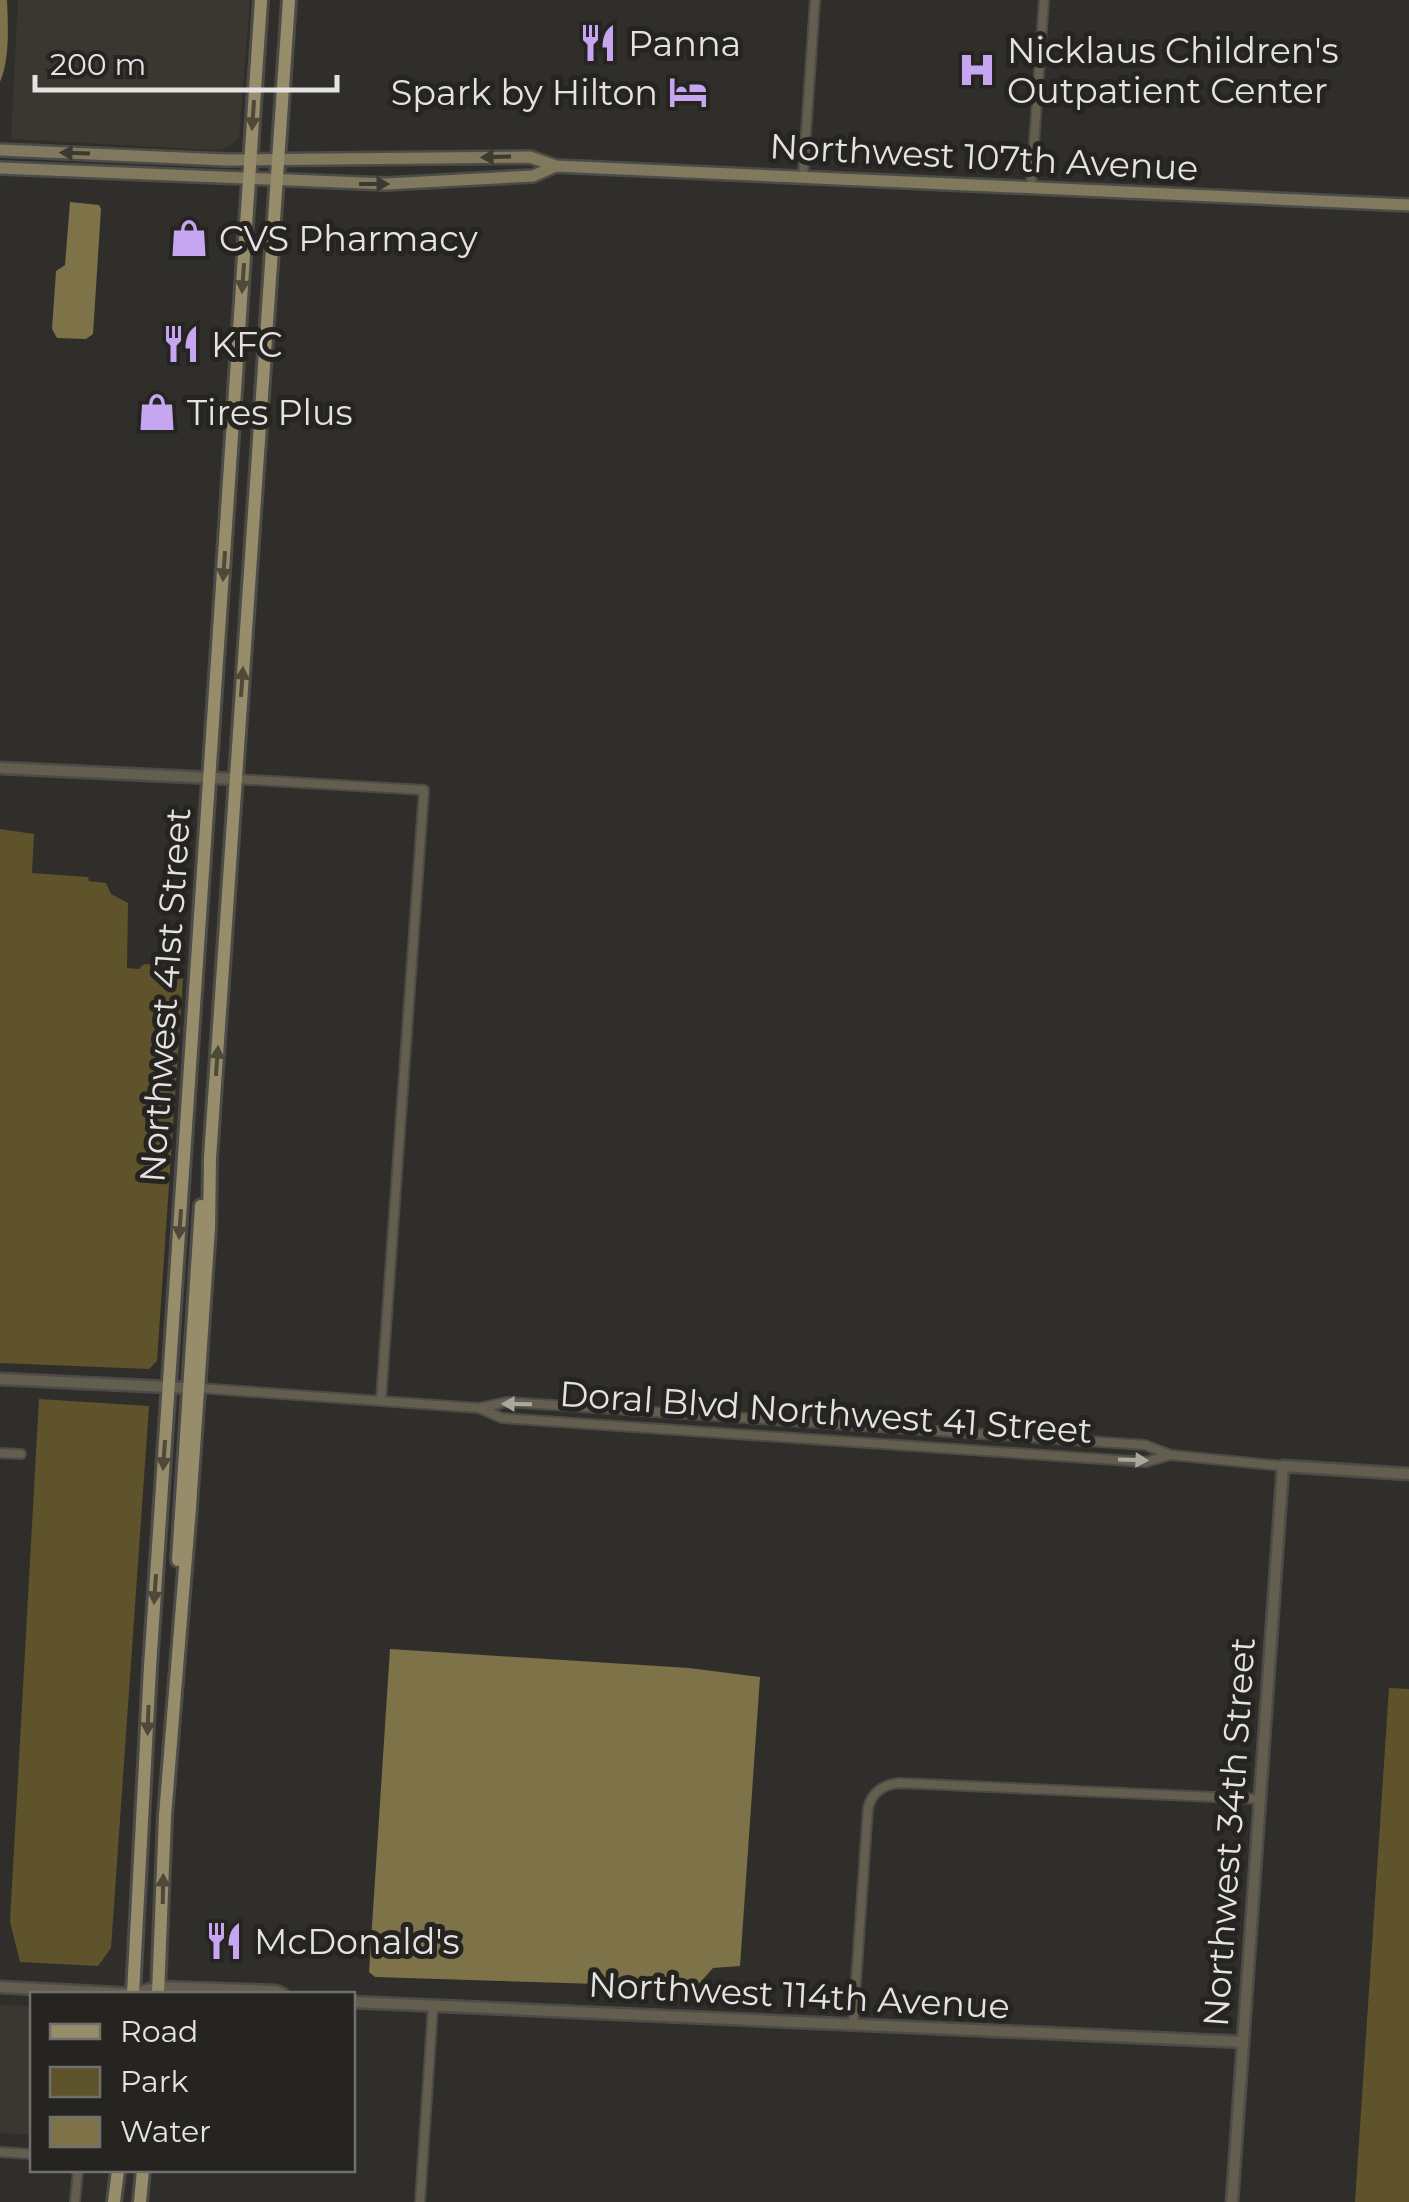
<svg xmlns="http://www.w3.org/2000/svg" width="1409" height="2202" viewBox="0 0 1409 2202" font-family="Montserrat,sans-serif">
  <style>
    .built { fill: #39372f }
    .green { fill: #5f532b }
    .water { fill: #7e7249 }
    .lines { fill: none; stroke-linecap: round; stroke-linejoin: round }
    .minor-casing { stroke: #4c4b48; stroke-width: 12 }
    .tertiary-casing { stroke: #4c4b48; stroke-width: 15 }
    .secondary-casing { stroke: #4c4b48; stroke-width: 16 }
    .primary-casing { stroke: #4c4b48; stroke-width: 18 }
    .minor { stroke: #635e4d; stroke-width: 8 }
    .tertiary { stroke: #635e4d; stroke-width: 10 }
    .secondary { stroke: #81795d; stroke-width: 11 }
    .primary { stroke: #988d6a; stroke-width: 12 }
    .oneway { fill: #4d493b }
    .oneway2 { fill: #3c3930 }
    .oneway3 { fill: #aaa79e }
    .labels { text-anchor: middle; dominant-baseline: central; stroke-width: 10; stroke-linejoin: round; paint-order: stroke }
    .poi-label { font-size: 35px; fill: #e4e3e1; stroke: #252421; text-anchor: start }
    .street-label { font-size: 35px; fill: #e4e3e1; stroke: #252421 }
  </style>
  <rect width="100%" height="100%" fill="#2f2e2b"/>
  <!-- built -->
  <path class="built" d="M18,0H250L239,138L224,149L212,150L11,139Z
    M0,2005L32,2006V2135L0,2133Z"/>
  <!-- green -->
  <path class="green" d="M0,829L34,834L32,873L88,877L89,881L106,883L111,894L128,903L127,968L139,969L144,964L174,966L183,979L157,1361L149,1369L0,1363Z
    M39,1399L149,1406L111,1948L98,1966L20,1962L10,1922Z
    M1389,1688L1409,1689V2202H1355Z"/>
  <!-- water -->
  <path class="water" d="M0,0H7C8,25 10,59 0,82Z
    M70,202L99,205L101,209L93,334L86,339L57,338L52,329L56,271L65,265Z
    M390,1649L689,1668L760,1677L740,1966L713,1968L696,1987L375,1977L369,1972Z"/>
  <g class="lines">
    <!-- minor casing -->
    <g class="minor-casing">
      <path id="minor" d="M803,177L815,0
        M1031,187L1044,0
        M236,779L424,790L381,1400
        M198,1388L479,1408L507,1402L1145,1445L1171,1455L1283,1466
        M479,1408L502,1418L1146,1462L1170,1455
        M0,1453L21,1454
        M853,2025L868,1808C872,1792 884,1784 900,1783L1259,1799
        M0,2152L32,2154
        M75,2202L78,2170
        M420,2202L433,2006"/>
    </g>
    <!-- tertiary casing -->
    <g class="tertiary-casing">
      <path id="tertiary" d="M0,768L235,779
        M0,1379L189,1388
        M0,1987L135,1994
        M133,1994L158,1987L276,1991L283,1994
        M352,2002L1243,2042
        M1232,2202L1283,1466L1409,1474"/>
    </g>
    <!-- secondary casing -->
    <g class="secondary-casing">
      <path id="secondary" d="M0,150L227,160L530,157L556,166L1409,205
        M0,168L386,184L533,176L556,166"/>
    </g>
    <!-- primary casing -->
    <g class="primary-casing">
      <path id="primary" d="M178,1560L201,1206
        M133,1994L150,1667L261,0
        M158,1994L165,1816L190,1507L209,1228L210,1158L289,0
        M114,2202L118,2170
        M140,2202L143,2170"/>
    </g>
    <!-- minor -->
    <use href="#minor" class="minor"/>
    <!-- tertiary -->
    <use href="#tertiary" class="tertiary"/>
    <!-- secondary -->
    <use href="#secondary" class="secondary"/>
    <!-- primary -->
    <use href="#primary" class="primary"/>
  </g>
  <!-- one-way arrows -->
  <defs><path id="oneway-solid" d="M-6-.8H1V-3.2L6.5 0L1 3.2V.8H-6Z" transform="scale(2.5)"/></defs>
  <g class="oneway">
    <use href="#oneway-solid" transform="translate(253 115) rotate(94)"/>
    <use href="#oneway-solid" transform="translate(243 278) rotate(94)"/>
    <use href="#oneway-solid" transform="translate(224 566) rotate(94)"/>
    <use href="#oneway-solid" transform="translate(242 682) rotate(-86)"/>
    <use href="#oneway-solid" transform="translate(217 1061) rotate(-86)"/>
    <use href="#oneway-solid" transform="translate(180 1224) rotate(94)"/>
    <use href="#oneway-solid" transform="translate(164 1455) rotate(94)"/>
    <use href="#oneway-solid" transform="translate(155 1589) rotate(94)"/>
    <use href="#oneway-solid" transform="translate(148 1720) rotate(92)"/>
    <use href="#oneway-solid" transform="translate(163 1889) rotate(-89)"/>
  </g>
  <g class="oneway2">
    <use href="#oneway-solid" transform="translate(75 153) rotate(-178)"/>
    <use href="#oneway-solid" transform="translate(496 157) rotate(178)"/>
    <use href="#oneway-solid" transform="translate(374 184)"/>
  </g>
  <g class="oneway3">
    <use href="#oneway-solid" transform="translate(517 1404) rotate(-179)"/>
    <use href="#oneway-solid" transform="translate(1133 1460) rotate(2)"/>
  </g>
  <!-- icons -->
  <defs>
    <g id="restaurant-bare" transform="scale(3)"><path d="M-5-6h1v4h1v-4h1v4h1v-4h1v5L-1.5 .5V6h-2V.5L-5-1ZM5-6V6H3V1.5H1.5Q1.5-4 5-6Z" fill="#c6a6f0" stroke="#252421" stroke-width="2.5" paint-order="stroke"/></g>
    <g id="hospital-bare" transform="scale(3)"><path d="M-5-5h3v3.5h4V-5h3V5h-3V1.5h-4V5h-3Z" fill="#c6a6f0" stroke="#252421" stroke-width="2.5" paint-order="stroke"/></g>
    <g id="hotel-bare" transform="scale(3)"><path d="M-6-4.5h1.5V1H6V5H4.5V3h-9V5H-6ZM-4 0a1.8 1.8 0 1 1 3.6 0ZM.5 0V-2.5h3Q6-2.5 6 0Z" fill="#c6a6f0" stroke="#252421" stroke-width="2.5" paint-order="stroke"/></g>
    <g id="shop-bare" transform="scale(3)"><path d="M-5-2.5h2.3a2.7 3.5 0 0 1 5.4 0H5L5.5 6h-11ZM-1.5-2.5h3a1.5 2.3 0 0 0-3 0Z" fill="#c6a6f0" stroke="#252421" stroke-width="2.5" paint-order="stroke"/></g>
  </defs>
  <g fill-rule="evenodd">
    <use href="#restaurant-bare" x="598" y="43"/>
    <use href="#hospital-bare" x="977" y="70"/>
    <use href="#hotel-bare" x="688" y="92"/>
    <use href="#shop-bare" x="189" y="238"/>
    <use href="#restaurant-bare" x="181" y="344"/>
    <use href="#shop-bare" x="157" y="412"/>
    <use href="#restaurant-bare" x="224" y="1941"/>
  </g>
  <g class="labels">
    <!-- poi labels -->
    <g class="poi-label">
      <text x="628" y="43">Panna</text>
      <text x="1007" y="50">Nicklaus Children's<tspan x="1007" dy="40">Outpatient Center</tspan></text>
      <text x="658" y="92" text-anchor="end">Spark by Hilton</text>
      <text x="219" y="238">CVS Pharmacy</text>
      <text x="211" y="344">KFC</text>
      <text x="187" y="412">Tires Plus</text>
      <text x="254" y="1941">McDonald's</text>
    </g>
    <!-- street labels -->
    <g class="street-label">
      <text transform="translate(984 157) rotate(3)">Northwest 107th Avenue</text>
      <text transform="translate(165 995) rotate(-86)">Northwest 41st Street</text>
      <text transform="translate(826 1412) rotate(4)">Doral Blvd Northwest 41 Street</text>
      <text transform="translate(1229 1832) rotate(-86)">Northwest 34th Street</text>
      <text transform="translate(799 1995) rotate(3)">Northwest 114th Avenue</text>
    </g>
  </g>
  <!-- legend -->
  <rect x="30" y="1992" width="325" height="180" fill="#252421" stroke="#71706e" stroke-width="2.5"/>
  <rect x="50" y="2024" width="50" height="15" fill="#988d6a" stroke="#71706e" stroke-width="2.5"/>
  <text x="120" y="2042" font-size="30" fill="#e4e3e1">Road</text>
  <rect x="50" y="2067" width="50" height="30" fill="#5f532b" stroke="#71706e" stroke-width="2.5"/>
  <text x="120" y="2092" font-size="30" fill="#e4e3e1">Park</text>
  <rect x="50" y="2117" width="50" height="30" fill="#7e7249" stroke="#71706e" stroke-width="2.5"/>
  <text x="120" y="2142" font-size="30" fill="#e4e3e1">Water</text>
  <!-- scale -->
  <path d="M35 75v15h302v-15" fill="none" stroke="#e4e3e1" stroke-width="5"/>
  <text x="50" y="75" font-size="30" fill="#e4e3e1" stroke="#252421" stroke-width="8" paint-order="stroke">200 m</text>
</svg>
